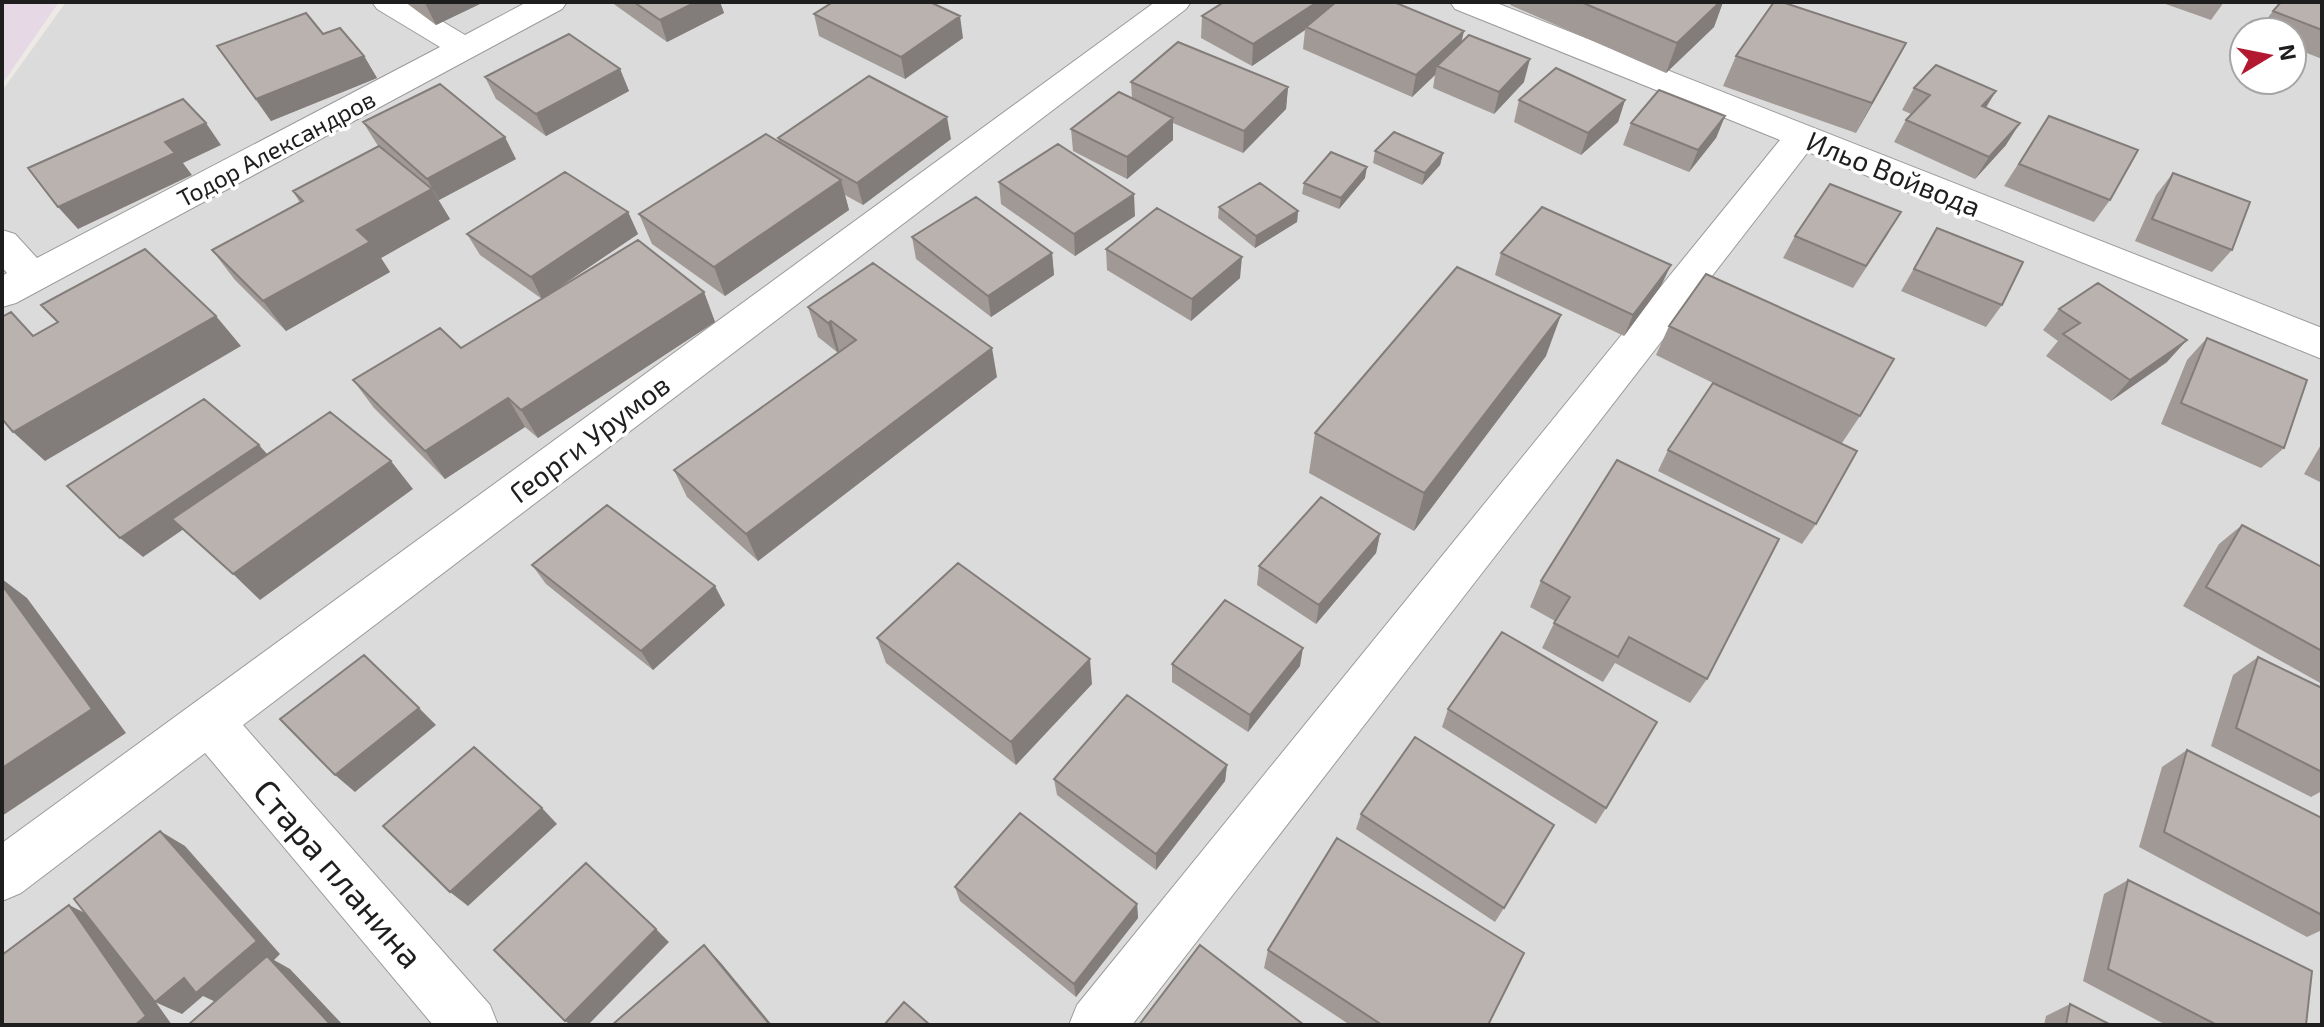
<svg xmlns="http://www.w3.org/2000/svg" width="2324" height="1027" viewBox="0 0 2324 1027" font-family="'Exo 2',sans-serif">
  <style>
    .residential { fill: #dcdbdb; fill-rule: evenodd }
    .industrial { fill: #e6d8e5 }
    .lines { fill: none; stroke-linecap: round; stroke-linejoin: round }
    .minor-casing { stroke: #9b9b9b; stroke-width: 2 }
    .minor { fill: #fff; fill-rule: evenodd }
    .wall { fill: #a09996 }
    .shaded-wall { fill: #827d7a }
    .building { fill: #bab2ae; stroke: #827d7a; stroke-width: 2 }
    .labels { text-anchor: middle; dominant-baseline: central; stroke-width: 7; stroke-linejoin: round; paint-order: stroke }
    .far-street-label { font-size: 24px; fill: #1e1e1e; stroke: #fff }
    .street-label { font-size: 28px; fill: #1e1e1e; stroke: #fff }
    .near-street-label { font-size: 34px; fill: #1e1e1e; stroke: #fff }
  </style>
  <rect width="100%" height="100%" fill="#ede9e5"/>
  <!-- residential -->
  <path class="residential" d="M66,2H2322V1025H2V91ZM2244,32H2292V80H2244Z"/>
  <!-- industrial -->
  <path class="industrial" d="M2,2H59L2,84Z"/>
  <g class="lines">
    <!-- minor casing -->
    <g class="minor-casing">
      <path id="minor" d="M372,2H410L465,35L527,2H567L562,9L16,303L2,307V276L7,273L2,267V230L15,234L37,258L440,47L377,9Z
        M1155,2H1191L1186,9L243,725L490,1005L498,1025H433L205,753L21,893L2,901V843Z
        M1450,2H1494L2322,328V359L1808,152L1132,1025H1069L1077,1005L1780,140L1455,9Z"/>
    </g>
    <!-- minor -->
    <use href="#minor" class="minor"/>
  </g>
  <!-- wall -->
  <path class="wall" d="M405,2H484L436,25Z
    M611,2H720L724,13L667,42Z
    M1511,2H1723L1714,27L1666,73L1510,5Z
    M2160,2H2224L2211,20Z
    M2322,2V59L2292,47V32H2257L2273,11Z
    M814,14L963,38L905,79L819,36Z
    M1202,16L1461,42L1524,82L1494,114L1433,88L1435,75L1412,97L1303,49L1305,30L1252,66L1201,38Z
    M323,34L364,56L377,78L271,121L217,46Z
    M1736,56L1890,73L1856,133L1723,86Z
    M620,69L629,91L546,136L496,99L485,77Z
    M1131,82L1288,87L1286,109L1243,153L1173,123V140L1127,179L1073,151L1071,129L1132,98Z
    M1914,88L1996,91L1986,108L2006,145L1975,179L1894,142L1906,120L1911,114L1902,110Z
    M1519,100H1625L1618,122L1581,155L1514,122Z
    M1725,116L1716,138L1689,172L1623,145L1631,123Z
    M2049,116L2110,200L2094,222L2004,186Z
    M363,122L516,159L439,200H438L450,219L381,258L390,272L286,331L235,280L212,250L300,203L293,191L378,146Z
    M778,138L951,139L863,205L845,195L849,210L725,296L652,244L639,214L779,142Z
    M1375,151L1443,153L1440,165L1422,185L1373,163Z
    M2173,173L2232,250L2212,272L2135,241L2156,195Z
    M1365,178L1339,209L1302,194L1304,183Z
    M999,182L1135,216L1075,256L1001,204Z
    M1219,207L1298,211L1297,222L1255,248L1218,218Z
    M628,212L638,234L552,292H704L715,322L538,438L525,427L445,479L374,408L353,380L461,348L542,299L480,255L467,234Z
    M1937,228L2002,305L1986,327L1901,291Z
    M1888,234L1853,288L1783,258L1795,236Z
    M912,237L1052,253L1054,275L991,317L916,259Z
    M1106,249L1240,278L1191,321L1107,270Z
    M1501,253L1661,286L1624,336L1495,275Z
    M808,307L997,377L758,561L687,497L674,470L840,351L837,352L818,337Z
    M2059,309L2167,362L2111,401L2046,356L2058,341L2043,330Z
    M1669,326L1860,416L1842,443L1816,524L1802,544L1658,471L1668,450L1713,383L1656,355Z
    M2207,338L2284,448L2261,468L2161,424L2187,360Z
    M1546,356L1414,531L1309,473L1315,433Z
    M2322,443V483L2304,474Z
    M1617,460L1707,679L1690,703L1615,663L1603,682L1542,648L1555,621L1530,607L1541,581Z
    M2242,525L2322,567V684L2183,606L2219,544Z
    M1380,534L1376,553L1316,624L1257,585L1259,566Z
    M532,565L725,605L653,670L546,584Z
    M877,638L1092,684L1016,765L886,663Z
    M2258,657L2322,688V791L2311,797L2211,746L2233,675Z
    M1172,664L1300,666L1248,732L1172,682Z
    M1448,709L1606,808L1596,824L1442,727Z
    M2187,750L2322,818V930L2307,937L2139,847L2162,767Z
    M1227,765L1225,781L1156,870L1057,795L1054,779Z
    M1361,814L1504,908L1495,922L1356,829Z
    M2128,880L2306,1025H2166L2083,981L2104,894Z
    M955,887L1137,904L1138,918L1076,997L960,901Z
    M1268,950L1488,1025H1350L1264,968Z
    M2070,1004L2111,1025H2044L2046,1016Z"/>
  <!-- shaded-wall -->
  <path class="shaded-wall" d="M427,2H484L436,25L425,3Z
    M696,2H720L724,13L667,42L660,20Z
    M1317,2H1338L1306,27L1305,30L1252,66L1253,44Z
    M1720,2H1723L1714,27L1666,73L1677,43Z
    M960,16L963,38L905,79L901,57Z
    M1464,31L1459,53L1437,66L1435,75L1412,97L1416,75Z
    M1906,43L1890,73L1856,133L1872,103Z
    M364,56L377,78L271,121L256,99Z
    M1530,59L1524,82L1494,114L1499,92Z
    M620,69L629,91L546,136L536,114Z
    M1288,87L1286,109L1243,153L1244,131Z
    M1996,91L1982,113V106Z
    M1625,100L1618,122L1581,155L1588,133Z
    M1725,116L1716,138L1689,172L1698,150Z
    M947,117L951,139L863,205L857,183Z
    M1173,118V140L1127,179V157Z
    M206,123L221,145L183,163L192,175L78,229L58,207L165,142Z
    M2020,123L2006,145L1975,179L1989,157Z
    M505,137L516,159L439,200L427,179Z
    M1443,153L1440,165L1422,185L1425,173Z
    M1367,167L1365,178L1339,209L1341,198Z
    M841,180L849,210L725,296L714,267Z
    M432,189L450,219L381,258L390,272L286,331L263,301L357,230Z
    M1134,194L1135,216L1075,256L1074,234Z
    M1298,211L1297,222L1255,248L1256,236Z
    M628,212L638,234L542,299L531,277Z
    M1052,253L1054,275L991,317L988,296Z
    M1242,257L1240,278L1191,321L1192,299Z
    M1671,265L1661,286L1624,336L1633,315Z
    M704,292L715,322L538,438L521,410Z
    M1561,315L1546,356L1414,531L1424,493Z
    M216,316L241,346L45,461L13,432Z
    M831,321L839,351L837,352L828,323Z
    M2187,340L2167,362L2111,401L2130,380Z
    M992,348L997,377L758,561L746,534Z
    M508,398L525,427L445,479L425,451Z
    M259,445L277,465L143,557L120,538Z
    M391,461L413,489L260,600L233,574Z
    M1380,534L1376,553L1316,624L1319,605Z
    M2,579L27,598L126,733L2,816Z
    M715,586L725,605L653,670L641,651Z
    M1303,648L1300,666L1248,732L1250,715Z
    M1090,659L1092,684L1016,765L1011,742Z
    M419,708L436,725L355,792L335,775Z
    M1227,765L1225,781L1156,870V854Z
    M542,808L557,824L468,906L450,892Z
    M160,831L185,846L280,954L274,960L290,969L343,1025H331L222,1005L203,996L182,1014L155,1002Z
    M1137,904L1138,918L1076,997L1074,984Z
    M69,905L97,919L172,1025H135Z
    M656,929L669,942L588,1025H571L565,1021Z
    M704,945L721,963L772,1025H770Z"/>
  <!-- building -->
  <path class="building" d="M634,2H696L660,20Z
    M833,2H930L960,16L901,57L814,14Z
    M1224,2H1317L1253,44L1202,16Z
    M1336,2H1394L1464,31L1416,75L1306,27Z
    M1581,2H1720L1677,43Z
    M1774,2H1782L1906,43L1872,103L1736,56Z
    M2281,2H2322V30L2273,11Z
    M306,13L323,34L340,28L364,56L256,99L217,46Z
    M569,34L620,69L536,114L485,77Z
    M1469,35L1530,59L1499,92L1437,66Z
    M1178,42L1288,87L1244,131L1131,82Z
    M1936,65L1996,91L1982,106L2020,123L1989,157L1906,120L1930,95L1914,88Z
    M1556,68L1625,100L1588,133L1519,100Z
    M869,76L947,117L857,183L778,138Z
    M440,84L505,137L427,179L363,122Z
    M1659,90L1725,116L1698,150L1631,123Z
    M1119,92L1173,118L1127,157L1071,129Z
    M183,99L206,123L165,142L175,153L58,207L28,168Z
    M2049,116L2138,150L2110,200L2019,164Z
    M1394,132L1443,153L1425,173L1375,151Z
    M766,134L841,180L714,267L639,214Z
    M1058,144L1134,194L1074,234L999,182Z
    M379,146L432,189L357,230L370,242L263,301L212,250L303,201L293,191Z
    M1331,152L1367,167L1341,198L1304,183Z
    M565,172L628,212L531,277L467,234Z
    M2173,173L2250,202L2232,250L2152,219Z
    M1260,183L1298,211L1256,236L1219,207Z
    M1830,184L1901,212L1866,266L1795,236Z
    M976,197L1052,253L988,296L912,237Z
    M1542,207L1671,265L1633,315L1501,253Z
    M1157,208L1242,257L1192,299L1106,249Z
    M1937,228L2023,262L2002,305L1914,269Z
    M638,240L704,292L521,410L508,398L425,451L353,380L440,328L461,348Z
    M145,249L216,316L13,432L2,419V317L11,312L33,336L58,322L41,305Z
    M873,263L992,348L746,534L674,470L856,340L831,321L828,323L808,307Z
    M1457,267L1561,315L1424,493L1315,433Z
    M1706,274L1894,359L1860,416L1669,326Z
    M2098,283L2187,340L2130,380L2063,334L2080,323L2059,309Z
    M2207,338L2307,380L2284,448L2181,403Z
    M1713,383L1857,451L1816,524L1668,450Z
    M204,399L259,445L120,538L67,486Z
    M330,412L391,461L233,574L172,519Z
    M1617,460L1779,539L1707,679L1629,637L1618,657L1554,623L1570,597L1541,581Z
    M1321,497L1380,534L1319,605L1259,566Z
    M607,505L715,586L641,651L532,565Z
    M2242,525L2322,567V651L2206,587Z
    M958,563L1090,659L1011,742L877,638Z
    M2,585L92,709L2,768Z
    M1225,600L1303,648L1250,715L1172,664Z
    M1502,632L1657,722L1606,808L1448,709Z
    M364,655L419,708L335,775L280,719Z
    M2258,657L2322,688V772L2236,728Z
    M1127,695L1227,765L1156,854L1054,779Z
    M1415,737L1554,825L1504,908L1361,814Z
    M474,747L542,808L450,892L383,826Z
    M2187,750L2322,818V915L2164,832Z
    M1020,813L1137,904L1074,984L955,887Z
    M160,831L257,941L196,993L184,978L155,1002L74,899Z
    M1337,838L1524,953L1488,1025H1382L1268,950Z
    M586,863L656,929L565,1021L494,950Z
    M2128,880L2312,971L2306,1025H2217L2108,969Z
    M69,905L146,1016L135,1025H2V955Z
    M704,945L770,1025H612Z
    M1200,945L1304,1025H1139Z
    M267,956L331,1025H188Z
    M904,1002L930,1025H884Z
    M2070,1004L2111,1025H2066Z"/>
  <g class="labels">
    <!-- far-street labels -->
    <g class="far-street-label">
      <text transform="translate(276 148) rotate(-28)">Тодор Александров</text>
    </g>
    <!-- street labels -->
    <g class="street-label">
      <text transform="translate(1894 173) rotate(22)">Ильо Войвода</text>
      <text transform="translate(589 438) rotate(-37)">Георги Урумов</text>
    </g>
    <!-- near-street labels -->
    <g class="near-street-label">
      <text transform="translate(339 873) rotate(49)">Стара планина</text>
    </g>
  </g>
  <!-- border -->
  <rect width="2324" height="1027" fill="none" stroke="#1e1e1e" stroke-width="8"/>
  <!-- north arrow -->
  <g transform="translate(2268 56) rotate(80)"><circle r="38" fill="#ffffff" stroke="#a5a5a5" stroke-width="2"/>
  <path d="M0-6L14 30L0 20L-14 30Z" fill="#b31830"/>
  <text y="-12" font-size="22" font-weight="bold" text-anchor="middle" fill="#1e1e1e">N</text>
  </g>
</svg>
